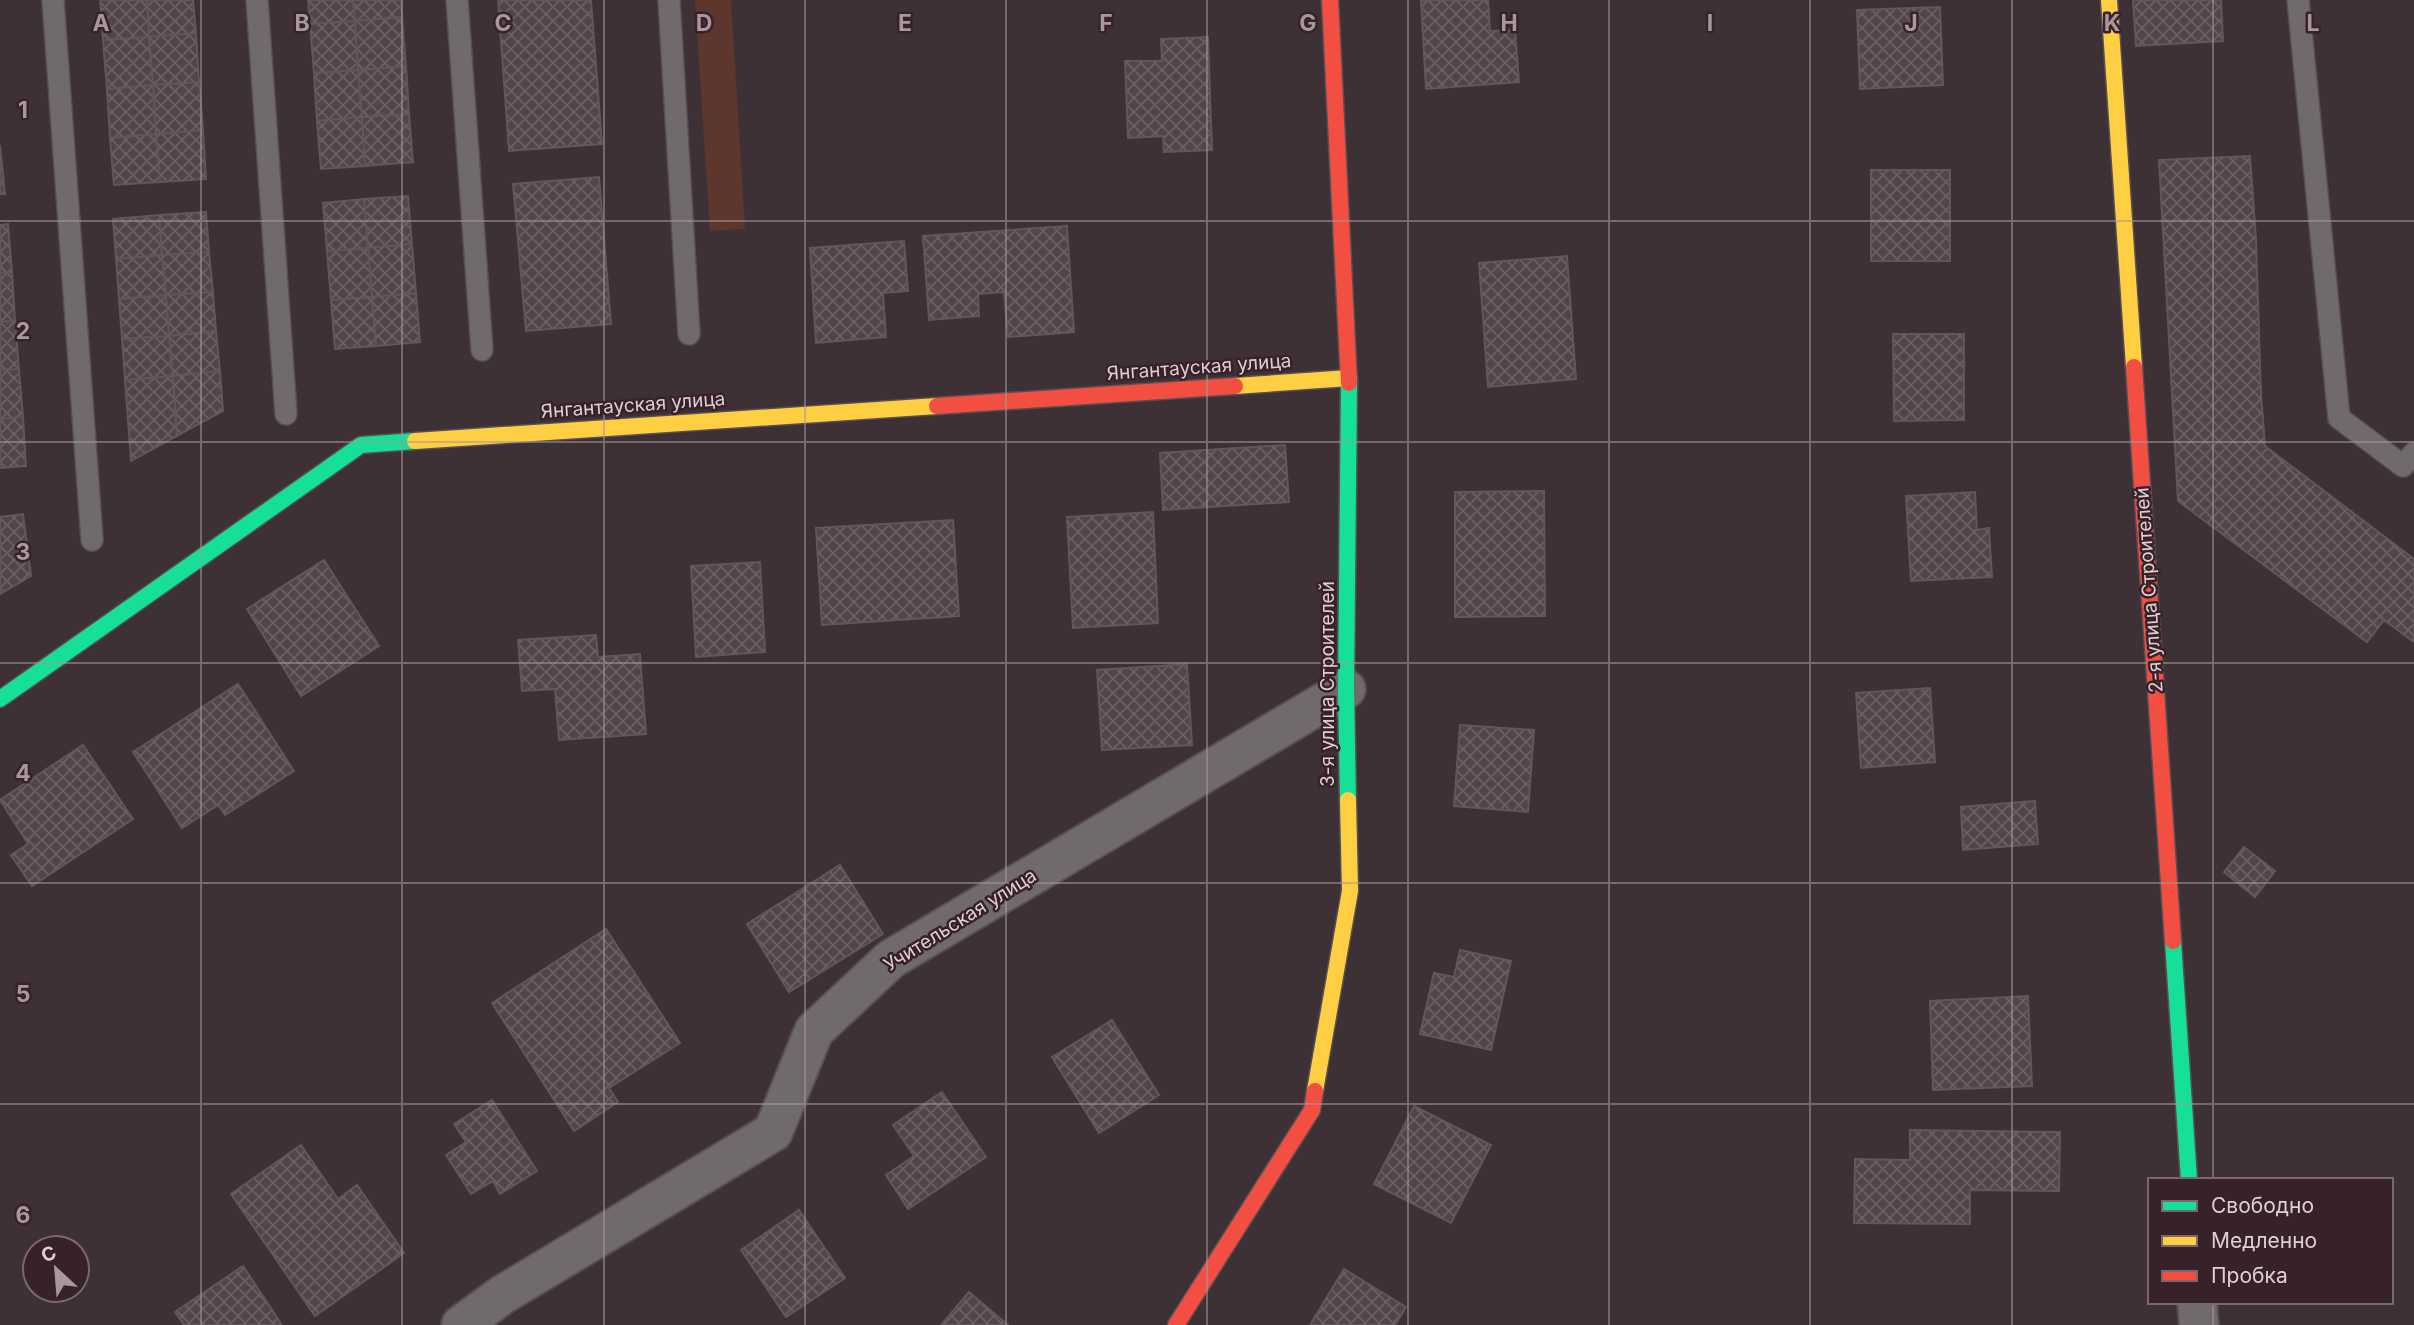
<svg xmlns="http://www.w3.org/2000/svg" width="2414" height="1325" viewBox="0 0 2414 1325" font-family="Inter,sans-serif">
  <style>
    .green { fill: #5d372e }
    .building { fill: url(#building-cross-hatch); stroke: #62565b; stroke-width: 2 }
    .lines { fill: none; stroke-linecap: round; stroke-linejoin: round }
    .lane-casing { stroke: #594e52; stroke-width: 24 }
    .street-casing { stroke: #594e52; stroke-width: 42 }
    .fast-casing { stroke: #594e52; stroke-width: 19 }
    .slow-casing { stroke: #594e52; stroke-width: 19 }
    .jam-casing { stroke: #594e52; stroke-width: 19 }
    .lane { stroke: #716a6b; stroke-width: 21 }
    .street { stroke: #716a6b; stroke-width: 38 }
    .fast { stroke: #16e098; stroke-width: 16 }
    .slow { stroke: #ffcf43; stroke-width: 16 }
    .jam { stroke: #f24e42; stroke-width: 16 }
    .grid { fill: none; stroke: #a6989c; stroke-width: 2; stroke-opacity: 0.55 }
    .labels { text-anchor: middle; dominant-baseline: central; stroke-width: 5; stroke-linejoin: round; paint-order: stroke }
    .street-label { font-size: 19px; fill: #dfcfd4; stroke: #382229 }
    .grid-label { font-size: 23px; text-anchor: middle; font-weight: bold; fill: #a6989c; stroke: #382229; stroke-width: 5; stroke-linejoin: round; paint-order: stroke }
  </style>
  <defs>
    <pattern id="building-cross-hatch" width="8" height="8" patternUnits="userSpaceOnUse" patternTransform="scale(1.75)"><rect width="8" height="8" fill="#51454b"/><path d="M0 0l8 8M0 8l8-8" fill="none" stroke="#6a5f64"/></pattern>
  </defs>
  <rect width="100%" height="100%" fill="#3d3135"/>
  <!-- green -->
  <path class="green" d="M695,0H731L745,229L710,231Z"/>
  <!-- building -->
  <path class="building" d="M100,0H147L149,37L103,40Z
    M147,0H193L196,33L149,37Z
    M308,0H353L355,21L310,24Z
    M353,0H401L402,17L355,21Z
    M498,0H591L602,144L509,151Z
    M1421,0H1488L1490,31L1515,30L1519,82L1426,89Z
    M2133,0H2221L2223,41L2136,46Z
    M1940,7L1943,85L1860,89L1857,10Z
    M402,17L406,66L358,70L355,21Z
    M355,21L358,70L314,73L310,24Z
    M196,33L199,82L153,85L149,37Z
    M149,37L153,85L107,89L103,40Z
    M1208,37L1212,150L1164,152L1163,136L1128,138L1125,61H1162L1161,39Z
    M406,66L409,114L362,117L358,70Z
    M358,70L362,117L317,121L314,73Z
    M199,82L203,130L156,134L153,85Z
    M153,85L156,134L110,138L107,89Z
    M409,114L413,162L365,166L362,117Z
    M362,117L365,166L321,169L317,121Z
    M203,130L206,179L160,182L156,134Z
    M156,134L160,182L114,185L110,138Z
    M0,145L5,194H0Z
    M2250,156L2256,240L2261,395L2265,446L2414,559V642L2384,620L2367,642L2178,501L2159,160Z
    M1871,170H1950V261H1871Z
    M599,177L611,324L526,331L513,184Z
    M408,196L412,244L368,248L364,199Z
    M364,199L368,248L327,251L323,203Z
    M206,212L209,252L162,255L159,215Z
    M159,215L162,255L116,259L113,219Z
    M8,224L12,272L0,273V225Z
    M1067,226L1074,332L1008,337L1004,292L978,294L979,316L929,320L923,236Z
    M904,241L908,291L883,293L886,337L816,343L810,248Z
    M412,244L416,293L372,297L368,248Z
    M368,248L372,297L331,300L327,251Z
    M209,252L213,292L166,295L162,255Z
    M162,255L166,295L119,299L116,259Z
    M1567,256L1576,379L1488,387L1479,263Z
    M12,272L15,321L0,322V273Z
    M213,292L216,331L169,336L166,295Z
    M416,293L420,342L376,346L372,297Z
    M166,295L169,336L122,339L119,299Z
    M372,297L376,346L335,349L331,300Z
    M15,321L19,369L0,370V322Z
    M216,331L220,371L173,376L169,336Z
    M1893,334H1964V420L1894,421Z
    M169,336L173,376L125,380L122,339Z
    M19,369L23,417L0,419V370Z
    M220,371L223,411L177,436L173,376Z
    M173,376L177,436L131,461L125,380Z
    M23,417L26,466L0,468V419Z
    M1285,445L1289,502L1163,510L1160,453Z
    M1544,491L1545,616L1455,617V492Z
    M1975,492L1977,530L1989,528L1992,577L1911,581L1906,496Z
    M1153,512L1158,623L1073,628L1067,517Z
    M23,514L31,576L0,594V517Z
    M953,520L959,616L822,625L816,528Z
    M324,560L379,646L301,696L247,609Z
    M760,562L765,652L696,657L691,566Z
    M596,635L598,657L640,654L646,734L559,740L555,689L522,691L518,640Z
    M1187,664L1192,745L1102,750L1097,670Z
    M238,684L294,771L225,815L218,805L182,828L133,752Z
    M1930,688L1935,762L1861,768L1856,693Z
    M1460,725L1534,730L1528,812L1454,806Z
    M83,745L133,819L32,886L11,855L28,844L0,800Z
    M2035,801L2038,844L1963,850L1961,807Z
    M2244,847L2275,871L2255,897L2224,872Z
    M840,865L883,934L789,992L747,924Z
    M606,929L680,1043L609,1088L618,1102L574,1131L492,1003Z
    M1460,950L1511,961L1491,1050L1420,1034L1434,973L1454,977Z
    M2028,996L2032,1086L1933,1090L1930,1001Z
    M1112,1020L1159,1095L1099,1133L1052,1057Z
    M942,1092L986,1157L908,1209L886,1175L914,1156L893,1125Z
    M492,1100L537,1171L500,1194L493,1181L471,1194L446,1155L466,1142L454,1124Z
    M1414,1106L1491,1145L1451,1223L1374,1184Z
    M1910,1130L2060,1132L2059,1191L1970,1190V1224L1854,1223L1855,1159L1910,1160Z
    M301,1145L338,1199L357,1185L404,1253L315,1316L231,1194Z
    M799,1210L845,1278L786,1317L741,1250Z
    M243,1266L282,1325H184L175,1312Z
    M1344,1269L1406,1307L1395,1325H1310Z
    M969,1292L1008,1325H941Z"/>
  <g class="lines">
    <!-- lane casing -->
    <g class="lane-casing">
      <path id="lane" d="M53,0L92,540
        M257,0L286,414
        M457,0L482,350
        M669,0L689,334
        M2298,0L2339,418L2403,466L2414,453"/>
    </g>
    <!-- street casing -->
    <g class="street-casing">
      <path id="street" d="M2197,1302L2199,1325
        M461,1325L502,1295L773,1132L814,1031L891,959L1346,689"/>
    </g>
    <!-- fast casing -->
    <g class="fast-casing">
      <path id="fast" d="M0,699L361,445L415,441
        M1348,800L1346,689L1349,383
        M2173,941L2189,1180"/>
    </g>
    <!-- slow casing -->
    <g class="slow-casing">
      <path id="slow" d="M2109,0L2134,367
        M1235,386L1349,378
        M415,441L937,406
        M1315,1091L1350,891L1348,800"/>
    </g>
    <!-- jam casing -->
    <g class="jam-casing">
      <path id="jam" d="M1330,0L1349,383
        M2134,367L2173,941
        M937,406L1235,386
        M1176,1325L1312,1110L1315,1091"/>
    </g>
    <!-- lane -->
    <use href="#lane" class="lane"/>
    <!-- street -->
    <use href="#street" class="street"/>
    <!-- fast -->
    <use href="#fast" class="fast"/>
    <!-- slow -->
    <use href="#slow" class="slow"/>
    <!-- jam -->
    <use href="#jam" class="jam"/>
  </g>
  <!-- grid -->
  <path class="grid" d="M201,0V1325M402,0V1325M604,0V1325M805,0V1325M1006,0V1325M1207,0V1325M1408,0V1325M1609,0V1325M1810,0V1325M2012,0V1325M2213,0V1180M0,221H2414M0,442H2414M0,663H2414M0,883H2414M0,1104H2414M2213,1302V1325"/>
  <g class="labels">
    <!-- street labels -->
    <g class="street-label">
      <text transform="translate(1199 367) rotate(-4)">Янгантауская улица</text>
      <text transform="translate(633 405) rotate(-4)">Янгантауская улица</text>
      <text transform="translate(2149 590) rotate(-94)">2-я улица Строителей</text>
      <text transform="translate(1327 684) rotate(-90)">3-я улица Строителей</text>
      <text transform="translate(960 920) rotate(-32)">Учительская улица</text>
    </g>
  </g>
  <g class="grid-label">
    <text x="101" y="31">A</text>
    <text x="302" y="31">B</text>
    <text x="503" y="31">C</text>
    <text x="704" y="31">D</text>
    <text x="905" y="31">E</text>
    <text x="1106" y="31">F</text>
    <text x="1308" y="31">G</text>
    <text x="1509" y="31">H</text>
    <text x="1710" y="31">I</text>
    <text x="1911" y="31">J</text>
    <text x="2112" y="31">K</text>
    <text x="2313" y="31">L</text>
    <text x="23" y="118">1</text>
    <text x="23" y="339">2</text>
    <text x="23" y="560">3</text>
    <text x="23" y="781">4</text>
    <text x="23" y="1002">5</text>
    <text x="23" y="1223">6</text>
  </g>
  <!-- legend -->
  <rect x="2148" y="1178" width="245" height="126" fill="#382229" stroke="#7b676d" stroke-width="2"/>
  <rect x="2162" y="1201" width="35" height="10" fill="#16e098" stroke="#7b676d" stroke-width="2"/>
  <text x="2211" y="1213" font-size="21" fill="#dfcfd4">Свободно</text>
  <rect x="2162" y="1236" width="35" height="10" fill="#ffcf43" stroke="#7b676d" stroke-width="2"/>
  <text x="2211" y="1248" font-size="21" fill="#dfcfd4">Медленно</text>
  <rect x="2162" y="1271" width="35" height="10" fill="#f24e42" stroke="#7b676d" stroke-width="2"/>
  <text x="2211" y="1283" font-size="21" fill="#dfcfd4">Пробка</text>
  <!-- north arrow -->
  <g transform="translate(56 1269) rotate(334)"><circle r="33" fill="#382229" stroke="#7b676d" stroke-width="2"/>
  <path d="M0-5L12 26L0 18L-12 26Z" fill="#a6989c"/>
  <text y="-10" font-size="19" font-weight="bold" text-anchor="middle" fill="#dfcfd4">С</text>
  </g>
</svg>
